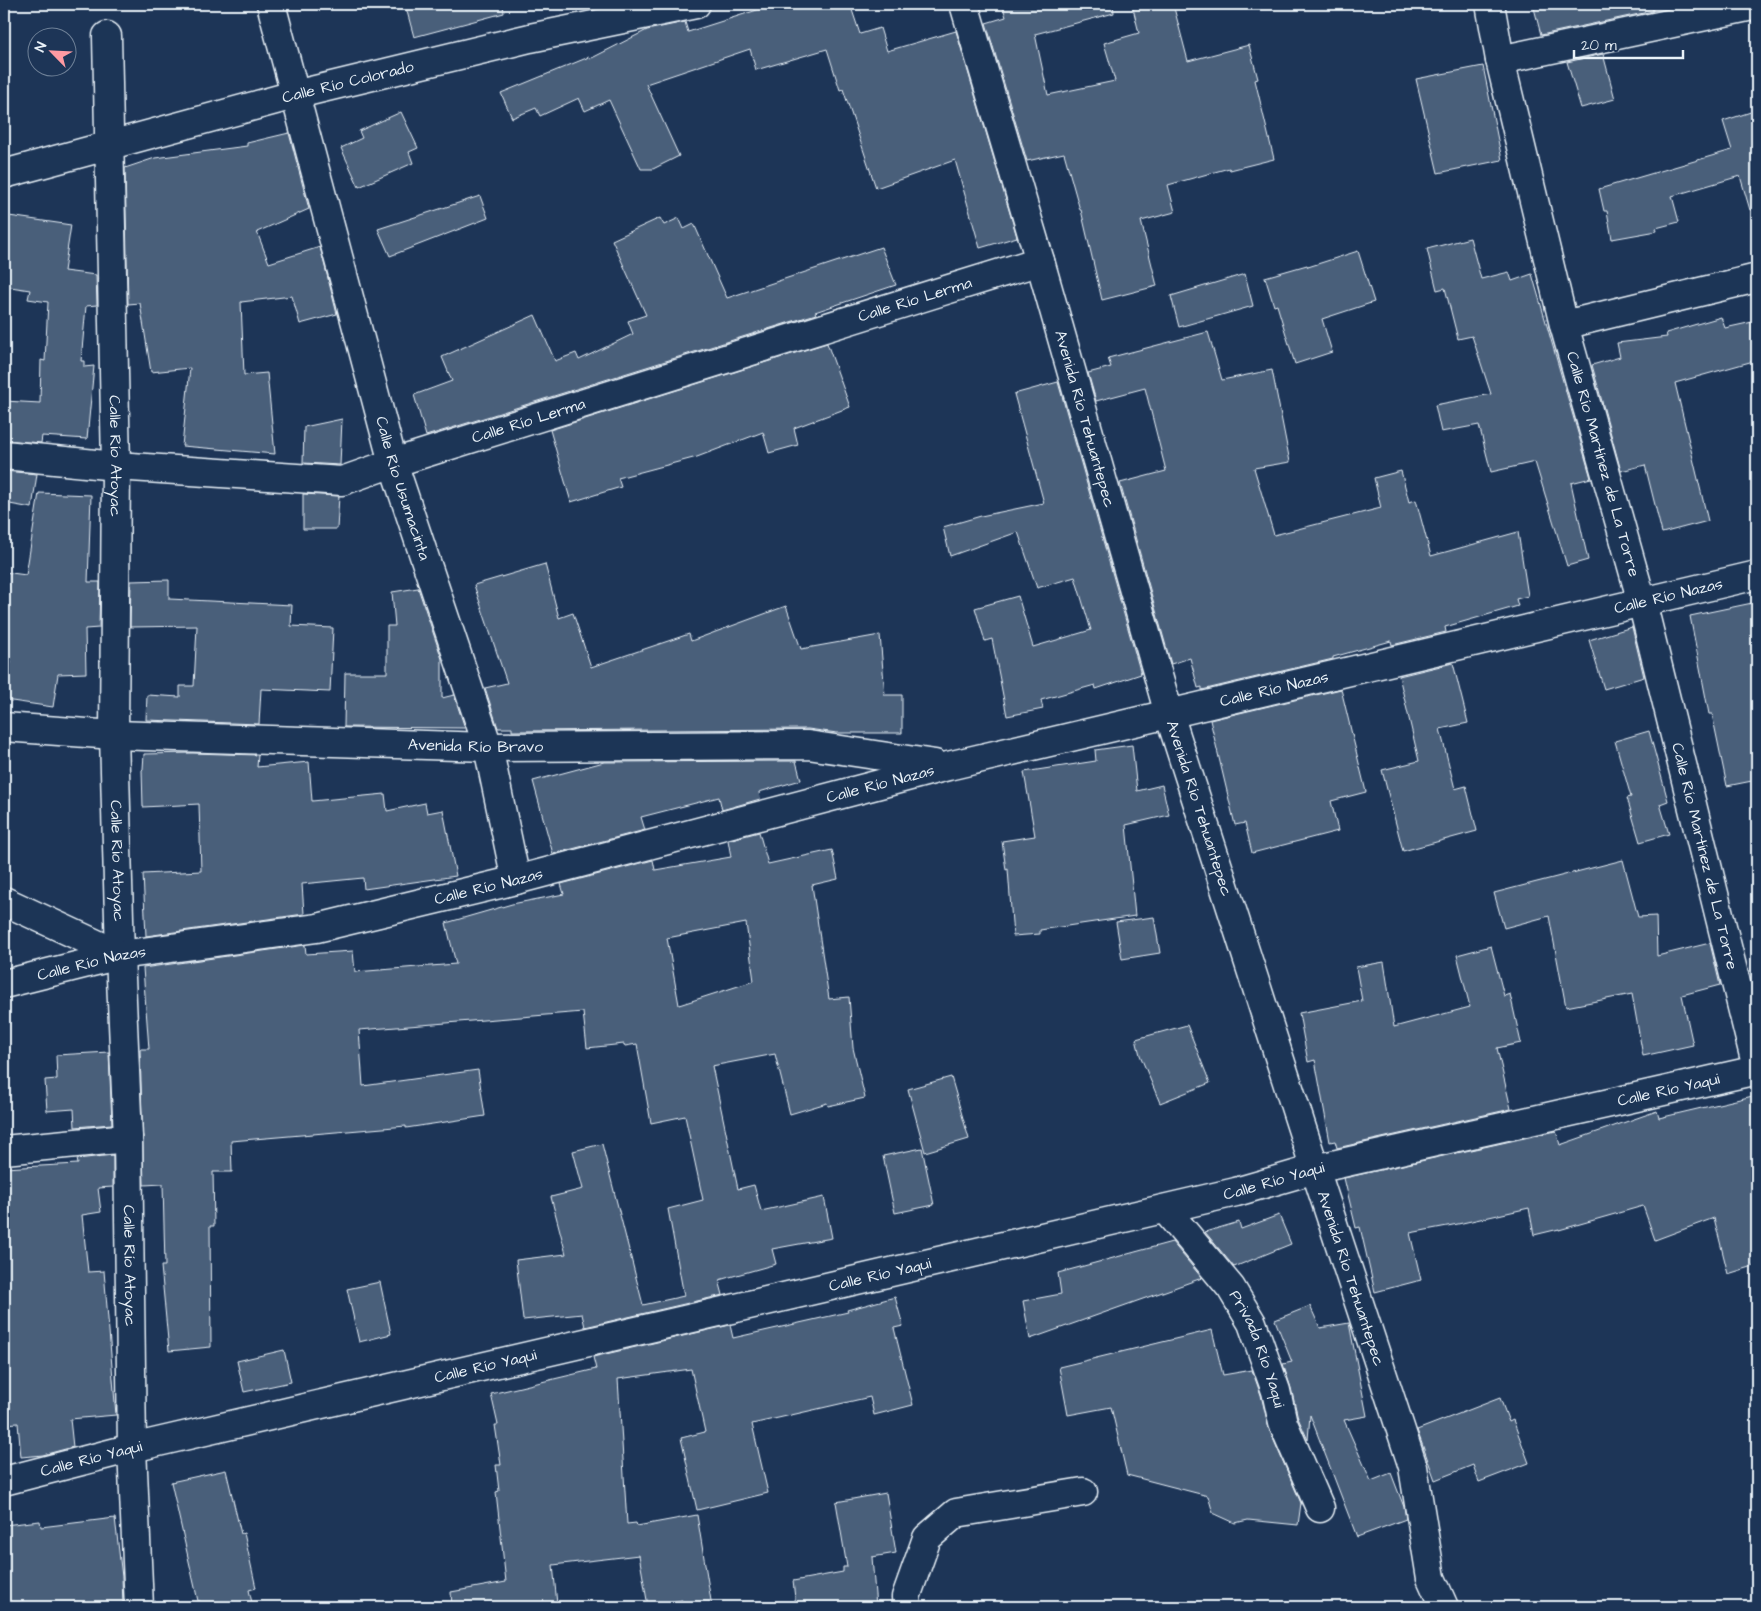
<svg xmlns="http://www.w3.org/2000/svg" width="1761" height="1611" viewBox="0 0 1761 1611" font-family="'Architects Daughter',sans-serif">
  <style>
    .building { fill: #495e7a; stroke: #e8f1f8; fill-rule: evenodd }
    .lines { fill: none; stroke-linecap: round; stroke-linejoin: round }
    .minor-casing { stroke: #e8f1f8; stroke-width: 31 }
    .minor { stroke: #1d3557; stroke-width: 28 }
    .labels { text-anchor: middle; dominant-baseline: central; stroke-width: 4; stroke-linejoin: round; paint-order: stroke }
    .street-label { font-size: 16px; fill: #e8f1f8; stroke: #1d3557 }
  </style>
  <rect width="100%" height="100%" fill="#1d3557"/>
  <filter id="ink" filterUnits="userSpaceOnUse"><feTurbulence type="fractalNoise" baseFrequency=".02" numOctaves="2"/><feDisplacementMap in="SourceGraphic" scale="10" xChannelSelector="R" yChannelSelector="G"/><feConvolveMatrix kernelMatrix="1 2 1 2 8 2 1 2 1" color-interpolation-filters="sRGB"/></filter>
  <g filter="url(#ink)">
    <!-- building -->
    <path class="building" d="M405,4H503L504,13L414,37Z
      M776,4H850L860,34L880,28L887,51L956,31L1017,237L980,248L955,160L876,188L843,89L840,90L827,49L756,70L750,49L646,84L679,156L653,169H641L609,100L585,111L579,98L540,116L536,108L512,118L501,93L589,57L590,59L647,30L685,22L688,32Z
      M1002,4H1113L1114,13L1035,34L1048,95L1115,81L1104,43L1139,33L1132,4H1173L1188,61L1249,45L1258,79L1255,80L1274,159L1230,170L1229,168L1168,185L1175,212L1141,221L1157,286L1102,300L1081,210H1080L1064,153L1027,161L986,23L1006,17Z
      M1533,4H1652L1653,11L1541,35Z
      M1603,54L1615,99L1581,108L1567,62Z
      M1483,66L1502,160L1438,173L1416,79Z
      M1757,110V209L1750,210L1740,176L1672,196L1679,222L1656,228L1657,231L1612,239L1607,211H1604L1599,189L1732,150L1723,121Z
      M401,112L418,148L409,152L413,163L359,187L341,148L362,138L359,131Z
      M289,133L309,209L257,232L269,263L320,247L337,314L300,324L292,296L241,302L244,375L267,373L275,454L182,446L190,368L151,372L140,303L128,304L125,168L155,158L247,146V143Z
      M480,196L488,218L390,256L378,229Z
      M9,216L71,225L64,271L96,275L97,305L86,306L81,361H84V367L94,366L87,439L42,436L41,443L4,440V401L40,403L41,360L45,361L48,302L28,299L30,290L4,286V248Z
      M660,218L664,225L679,218L684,229L694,224L727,298L881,247L896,285L815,312L816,314L426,436L414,395L452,381L442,357L535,315L555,361L576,353L579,360L633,334L628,321L646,315L612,240Z
      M1470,238L1481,279L1509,272L1512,281L1532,274L1591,478L1571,483L1588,560L1567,566L1535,462L1491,472L1479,425L1441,432L1435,405L1491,394L1472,336L1458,339L1445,288L1437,290L1427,249Z
      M1358,251L1374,302L1322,319L1332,352L1295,364L1277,305L1274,306L1265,277L1307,265L1308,267Z
      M1245,274L1253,306L1179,327L1171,296Z
      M1721,317L1725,328L1757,321V360L1675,383L1708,521L1662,533L1645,465L1621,471L1592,365L1620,357L1617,343L1667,337L1666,333Z
      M1208,332L1222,380L1272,370L1290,462L1254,468L1274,535L1381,508L1374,478L1401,471L1409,502L1416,500L1431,556L1518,532L1528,596L1516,599L1518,606L1445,627L1446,632L1392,645L1391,641L1333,657V659L1202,690V687L1198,688L1190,658L1171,664L1120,483L1166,471L1145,388L1096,401L1088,373L1111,367L1108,358Z
      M827,343L850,407L794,428L798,445L769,453L763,432L697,457L618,478L621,487L571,502L550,430Z
      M1058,382L1141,674L1096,689L1095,685L1041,700L1043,709L1007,716L992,639L985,641L975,608L1018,596L1033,647L1091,630L1075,577L1037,588L1018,532L950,556L943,527L981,516L1044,503L1014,394Z
      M342,419L340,465L303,463L304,427Z
      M4,471L37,474L32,508L4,503Z
      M39,493L91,495L88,582H100L99,628L85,629L86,673L58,674L53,707L5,700L11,661L4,660V572L26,575Z
      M303,494L339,496L337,529H303Z
      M545,564L559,618L573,613L591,667L689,634L691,641L786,606L801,649L880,635L885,695H902V733H837L808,729L512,731V728H498L485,688L507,683L474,585Z
      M169,580V599L292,605L291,626L333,628L330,692L261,689L259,724L146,720L147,695L180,697V686H194L197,626L130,627L131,581Z
      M418,588L442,659V698L454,695L465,728L344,727L345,673H387V626H395L392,592Z
      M1757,602V780L1727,786L1712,714H1709L1690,616Z
      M1632,627L1644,677L1604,689L1589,640Z
      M1453,663L1468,723L1440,729L1455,789L1466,786L1477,831L1403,851L1382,770L1419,761L1399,676Z
      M1341,689L1366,792L1331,801L1338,831L1252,853L1245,823L1235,825L1210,720Z
      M1649,731L1668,801L1660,804L1669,834L1640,842L1627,798L1631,797L1615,741Z
      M1132,745L1137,791L1162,785L1169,815L1126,825L1135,916L1040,930V934L1013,936L1008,869L1006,870L1002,841L1035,836L1024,772L1096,761L1095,750Z
      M193,753L258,755L257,767L309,762L312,801L385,794L387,811L425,803L427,813L443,810L456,876L364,889L363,878L302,884L304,914L146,936L143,874L201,871L199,804L143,807L142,770L143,769L144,754Z
      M796,761L801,780L759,792L760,799L722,810L719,797L641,817L645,830L553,854L533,781L604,762Z
      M759,832L768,864L832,850L838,879L812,885L829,999L849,997L853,1048L865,1098L828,1106L827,1103L790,1114L775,1054L712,1066L738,1189L754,1185L761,1211L824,1197L832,1238L772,1249L776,1264L719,1280L723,1295L585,1327L582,1314L523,1320L516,1260L566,1254L551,1197L583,1189L573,1151L602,1144L643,1305L684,1296L668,1209L703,1200L685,1116L651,1123L637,1044L625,1046L624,1044L587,1048L583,1012L359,1030L363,1086L478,1070L485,1116L406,1128V1126L231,1141L232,1172H213L214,1226H210L211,1347L169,1351L161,1266H165L163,1184L144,1185L140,1049H149L143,968L305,945L306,954L353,951L355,972L456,964L446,923L512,904L564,894L561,884L653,860L655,870L731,857L728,840ZM746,923L754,981L679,1005L667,938Z
      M1623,860L1638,917L1656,916L1657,956L1710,943L1720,985L1682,995L1693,1045L1643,1056L1632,994L1566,1007L1549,916L1504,928L1494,893Z
      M1154,917L1160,953L1122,959L1116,922Z
      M1491,946L1504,996L1510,994L1521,1043L1497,1048L1511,1109L1337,1148L1335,1141L1330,1142L1315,1060L1308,1062L1299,1013L1362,1001L1356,967L1384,962L1394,1027L1470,1007L1457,955Z
      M1187,1025L1210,1083L1160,1103L1140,1055L1136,1039Z
      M109,1052L112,1124L75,1127L74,1109L47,1111L45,1080L57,1079L56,1055Z
      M951,1077L969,1139L925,1152L908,1089Z
      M1757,1095V1265L1728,1274L1714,1218L1655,1240L1643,1206L1559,1230V1229L1534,1235L1529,1208L1458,1224L1410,1233L1421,1280L1375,1292L1360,1227L1356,1228L1344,1178L1556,1131L1560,1145L1657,1111L1659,1118Z
      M922,1148L934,1205L895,1213L883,1156Z
      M113,1155V1187L98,1188L101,1212L82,1215L88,1272L104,1271L116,1415L70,1419L73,1447L43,1455L21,1457L18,1423L4,1424V1168L78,1164L77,1159Z
      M1279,1215L1291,1244L1234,1267L1205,1232L1239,1222L1241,1229Z
      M1172,1242L1202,1278L1030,1339L1023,1301L1061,1294L1058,1273Z
      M380,1282L391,1334L359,1342L347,1289Z
      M895,1297L903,1326L894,1328L913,1405L874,1415L870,1397L752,1424L768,1493L697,1510L681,1438L705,1432L691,1369L618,1379L627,1524L636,1523L637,1526L697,1515L712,1607H683L682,1600L648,1606L639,1555L553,1565L557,1604L529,1607H452L451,1592L506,1582L496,1492L499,1491L496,1465H501L495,1425H498L491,1394L596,1369L593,1357L730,1325L733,1338L848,1312L847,1310Z
      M1310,1306L1320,1328L1349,1323L1367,1416L1344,1420L1371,1481L1391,1473L1404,1507L1406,1519L1357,1537L1310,1415L1308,1440L1298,1418L1291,1388L1283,1364L1292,1362L1275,1320Z
      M1212,1330L1223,1375L1252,1370L1261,1395L1269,1429L1301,1503L1298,1525L1248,1520L1235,1523L1213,1513L1208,1496L1127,1475L1111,1407L1068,1415L1059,1367Z
      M284,1350L291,1382L244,1392L237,1361Z
      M1500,1398L1509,1422L1513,1420L1529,1463L1479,1482L1473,1465L1435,1480L1417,1430Z
      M226,1470L241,1534L244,1533L256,1588L249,1590L253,1607H201L200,1601H198L171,1482Z
      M886,1493L896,1553L872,1557L876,1607H796L793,1581L843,1572V1567H847L836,1502Z
      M115,1518L122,1577L123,1607H4V1525L40,1521L41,1527Z"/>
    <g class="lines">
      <!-- minor casing -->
      <g class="minor-casing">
        <g id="minor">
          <path id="s1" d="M271,4L393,463L488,747L516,880"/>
          <path id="s2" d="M964,4L1040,261L1169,714L1315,1169L1413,1467L1431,1578L1444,1607"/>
          <path id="s3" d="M1490,4L1500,60L1564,325L1642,602L1757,1068"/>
          <path id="s4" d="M107,36L116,466L114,735L120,955L128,1138L132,1448L139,1607"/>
          <path d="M1500,60L1757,5"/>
          <path id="s5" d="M4,174L294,95L530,38L696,4"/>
          <path d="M1564,325L1757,278"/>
          <path id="s6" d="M4,455L116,466L342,481L393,463C609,396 824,327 1040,261"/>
          <path id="s7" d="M4,727L114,735L488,747L808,745L935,764"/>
          <path d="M4,901L120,955"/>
          <path id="s8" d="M4,984L120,955L317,928L516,880L948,766L1757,575"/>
          <path d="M4,1150L128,1138"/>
          <path id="s9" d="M1165,1209L1231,1288L1252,1323L1276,1391L1283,1423L1320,1508"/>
          <path id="s10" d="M4,1481L132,1448L1236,1192L1315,1169L1757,1070"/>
          <path d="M907,1607L906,1597L927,1538L956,1513L1083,1492"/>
        </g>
      </g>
      <!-- minor -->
      <use href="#minor" class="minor"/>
    </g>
  </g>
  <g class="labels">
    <!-- street labels -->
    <g class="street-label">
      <text stroke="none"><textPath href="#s5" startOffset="356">Calle Río Colorado</textPath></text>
      <text stroke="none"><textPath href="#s6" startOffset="940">Calle Río Lerma</textPath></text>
      <text stroke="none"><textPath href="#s2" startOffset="432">Avenida Río Tehuantepec</textPath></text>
      <text stroke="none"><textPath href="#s6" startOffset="535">Calle Río Lerma</textPath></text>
      <text stroke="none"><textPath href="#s4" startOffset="420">Calle Río Atoyac</textPath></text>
      <text stroke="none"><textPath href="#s3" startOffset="474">Calle Río Martínez de La Torre</textPath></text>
      <text stroke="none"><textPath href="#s1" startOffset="502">Calle Río Usumacinta</textPath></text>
      <text stroke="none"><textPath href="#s8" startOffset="1710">Calle Río Nazas</textPath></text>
      <text stroke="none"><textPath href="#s8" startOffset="1305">Calle Río Nazas</textPath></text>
      <text stroke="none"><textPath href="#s7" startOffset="472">Avenida Río Bravo</textPath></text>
      <text stroke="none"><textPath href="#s8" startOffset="900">Calle Río Nazas</textPath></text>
      <text stroke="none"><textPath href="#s2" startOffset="838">Avenida Río Tehuantepec</textPath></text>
      <text stroke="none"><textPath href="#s3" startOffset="879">Calle Río Martínez de La Torre</textPath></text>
      <text stroke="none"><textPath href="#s4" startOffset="825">Calle Río Atoyac</textPath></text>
      <text stroke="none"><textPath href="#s8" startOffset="495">Calle Río Nazas</textPath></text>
      <text stroke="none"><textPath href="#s8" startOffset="90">Calle Río Nazas</textPath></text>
      <text stroke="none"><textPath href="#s10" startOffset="1710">Calle Río Yaqui</textPath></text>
      <text stroke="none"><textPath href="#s10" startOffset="1305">Calle Río Yaqui</textPath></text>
      <text stroke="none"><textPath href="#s4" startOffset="1230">Calle Río Atoyac</textPath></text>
      <text stroke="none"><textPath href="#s10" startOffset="900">Calle Río Yaqui</textPath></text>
      <text stroke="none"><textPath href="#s2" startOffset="1332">Avenida Río Tehuantepec</textPath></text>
      <text stroke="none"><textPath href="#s9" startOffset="170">Privada Río Yaqui</textPath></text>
      <text stroke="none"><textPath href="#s10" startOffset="495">Calle Río Yaqui</textPath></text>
      <text stroke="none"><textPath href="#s10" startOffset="90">Calle Río Yaqui</textPath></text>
    </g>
  </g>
  <!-- margin -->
  <rect width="1761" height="1611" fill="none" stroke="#1d3557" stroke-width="20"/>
  <rect x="10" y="10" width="1741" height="1591" fill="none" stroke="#e8f1f8" stroke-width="2" filter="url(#ink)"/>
  <!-- north arrow -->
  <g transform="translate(52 52) rotate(294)"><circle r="24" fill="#1d3557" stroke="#6e8097"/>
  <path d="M0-4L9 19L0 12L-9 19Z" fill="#ff9aa2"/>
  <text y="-8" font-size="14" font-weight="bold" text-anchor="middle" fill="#e8f1f8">N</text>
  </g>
  <!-- scale -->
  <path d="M1574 50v8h109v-8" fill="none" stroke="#e8f1f8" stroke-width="2.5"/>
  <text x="1581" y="50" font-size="15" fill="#e8f1f8" stroke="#1d3557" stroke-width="4" paint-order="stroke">20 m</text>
</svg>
